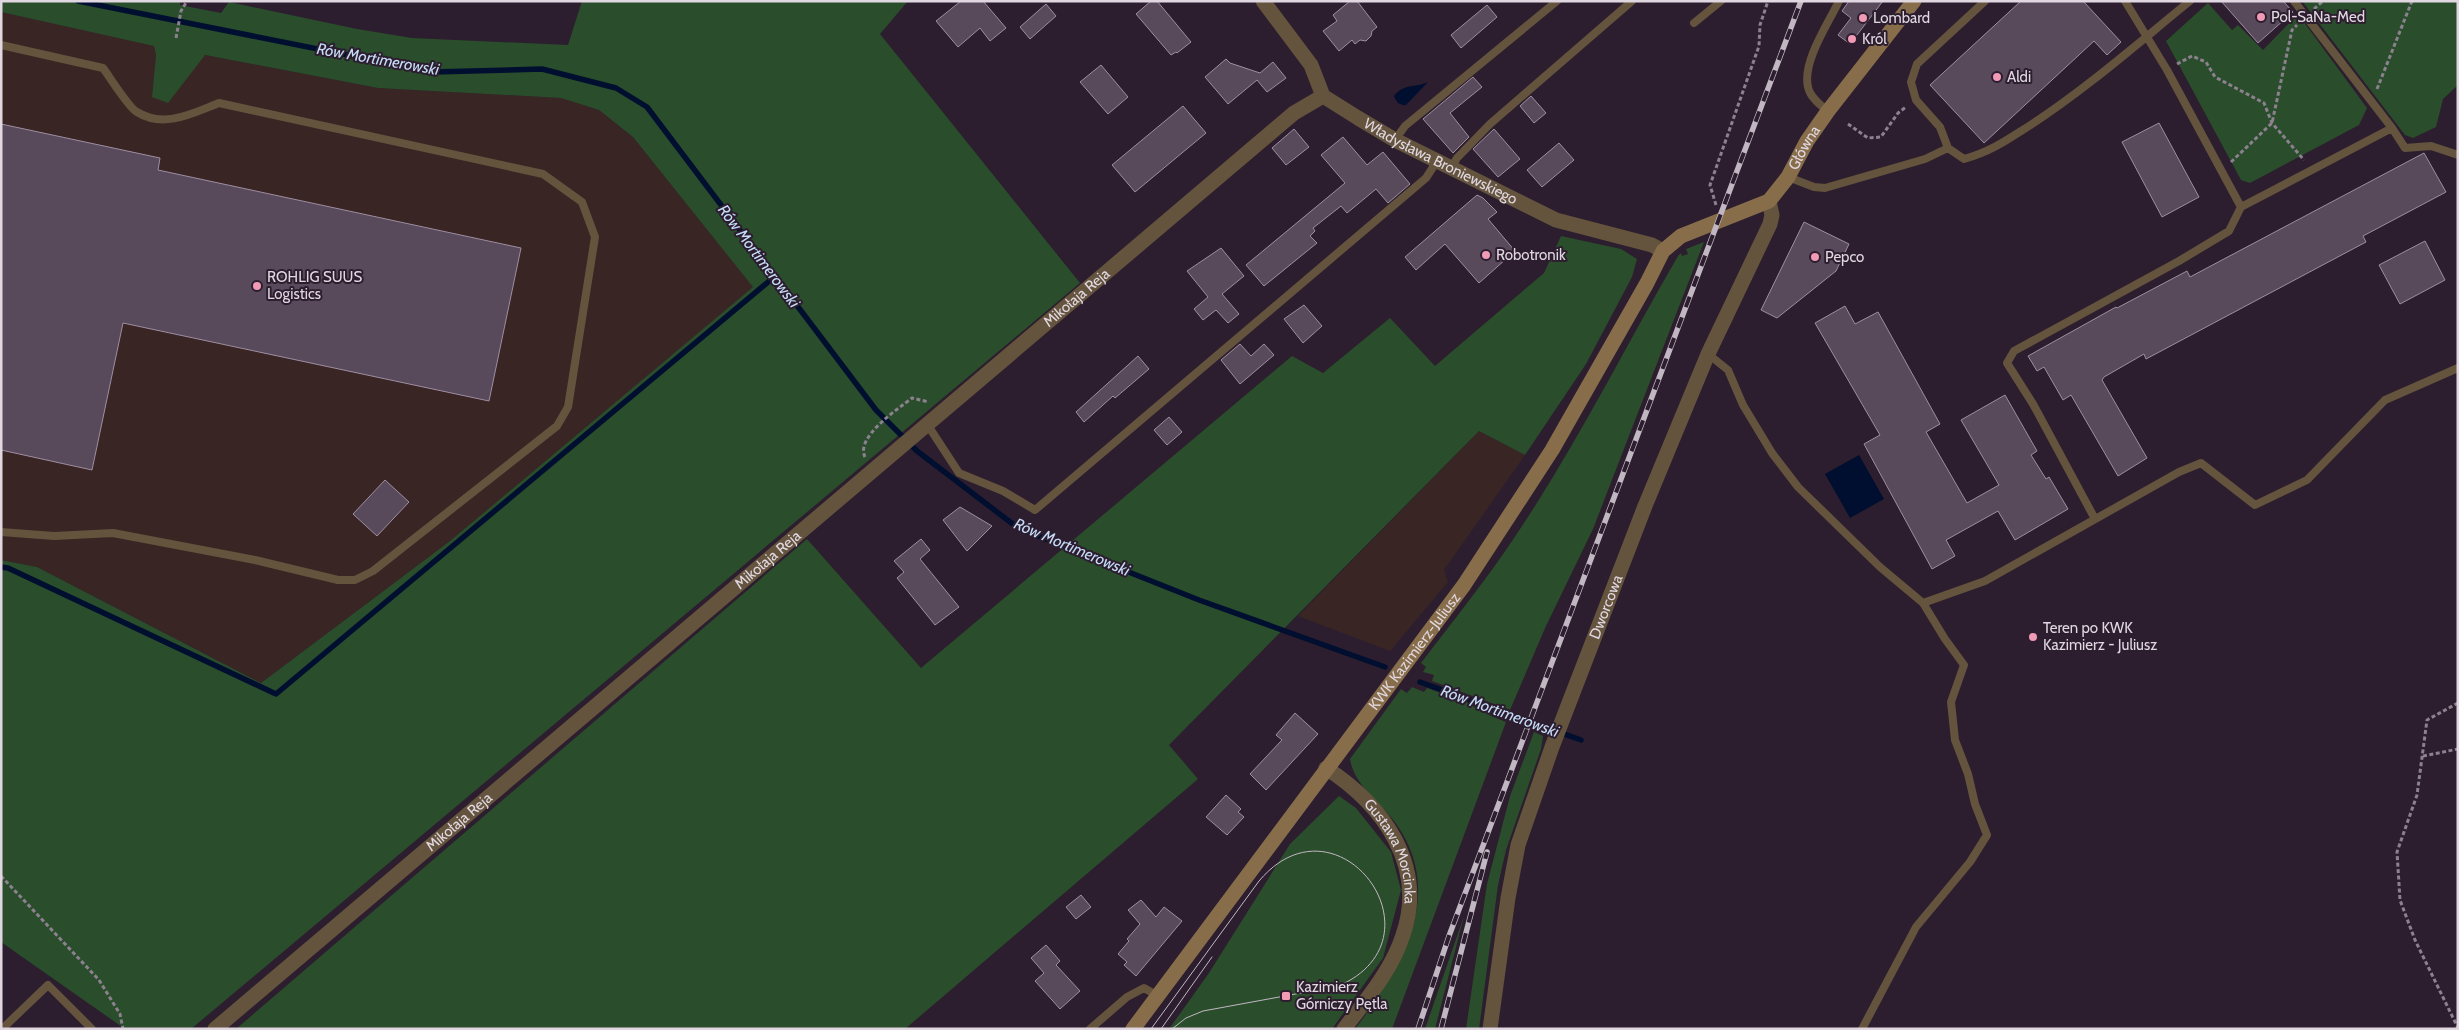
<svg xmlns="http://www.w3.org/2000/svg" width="2459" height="1030" viewBox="0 0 2459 1030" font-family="Cabin,sans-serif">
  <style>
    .industrial { fill: #392524 }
    .green { fill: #2a4d2c }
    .water { fill: #000f2f }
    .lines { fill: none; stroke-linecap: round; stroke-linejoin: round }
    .stream { stroke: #000f2f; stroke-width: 5.5 }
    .building { fill: #58495b; stroke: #9f8ea2 }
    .path { stroke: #8c818e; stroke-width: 3; stroke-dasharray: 4 2.5; stroke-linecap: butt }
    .lane { stroke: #64533d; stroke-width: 8 }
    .street { stroke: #64533d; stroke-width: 15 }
    .secondary { stroke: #876d4a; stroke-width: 15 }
    .tram { stroke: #c1b7c2; stroke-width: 1 }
    .rail-casing { stroke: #c1b7c2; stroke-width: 5.5 }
    .rail { stroke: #2c1e2e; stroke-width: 4; stroke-dasharray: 11; stroke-linecap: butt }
    .poi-dot { fill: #f09ab5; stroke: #2c1e2e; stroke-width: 2 }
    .labels { text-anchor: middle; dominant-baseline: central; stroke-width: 4; stroke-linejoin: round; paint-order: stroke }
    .poi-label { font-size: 15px; fill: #e0d7e1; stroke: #2c1e2e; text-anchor: start }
    .street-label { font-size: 15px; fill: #e0d7e1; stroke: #2c1e2e }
    .water-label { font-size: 16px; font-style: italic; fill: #c6dcfa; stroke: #2c1e2e }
  </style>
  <rect width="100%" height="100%" fill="#2c1e2e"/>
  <!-- industrial -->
  <path class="industrial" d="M1,12L155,46L156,55L152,97L205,55L378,88L561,98L599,110L633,137L754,287L450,541L261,683L37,567L1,560Z
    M1479,431L1525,455L1444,570L1448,582L1390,651L1298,616Z"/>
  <!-- green -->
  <path class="green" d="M1,1H180V5L221,13L229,2L357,29L412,38L568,45L582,1H908L880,34L1080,283L191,1029H125L1,942V560L37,567L261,683L450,541L753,287L633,137L599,110L561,98L378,88L205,55L168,103L152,97L156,55L154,46L1,12Z
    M2302,1H2458V85L2443,99L2436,127L2413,138L2405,135Z
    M2208,3L2232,30L2238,25L2263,50L2298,14L2367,108L2359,125L2250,183L2241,180L2166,41Z
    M1561,236L1621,249L1637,259L1632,277L1586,364L1525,455L1479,431L1169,745L1198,779L905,1029H236L807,539L921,668L1292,356L1323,373L1390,318L1435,366L1544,273Z
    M1704,242L1593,529L1546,626L1510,710L1432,681L1434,675L1423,672L1426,667L1421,663C1453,621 1487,579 1516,535C1576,446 1624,349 1678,256L1681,253L1682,256L1688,254L1686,249Z
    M1412,687L1424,692L1427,688L1480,707L1491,716L1506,722L1392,1029H1355C1401,968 1448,893 1394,821C1379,801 1354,785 1350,759L1401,689L1407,693Z
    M1534,732L1543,736L1541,749L1506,850L1498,885L1479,1029H1466L1487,884L1510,796Z
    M1339,796L1356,808L1391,852L1401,890L1383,958L1332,1029H1169L1209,973L1290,844Z
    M1464,916L1435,1029H1425Z"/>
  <!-- water -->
  <path class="water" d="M1428,82L1406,105C1399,105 1397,103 1394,96C1404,83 1415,88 1428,82Z
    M1859,455L1884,499L1850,518L1825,474Z"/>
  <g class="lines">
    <!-- stream -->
    <path class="stream" d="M78,1L433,72L542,69L616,88L647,107L876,410L917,451L1018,528L1199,600L1385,667
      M1,567L8,568L276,694L774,277
      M1420,682L1581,740"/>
  </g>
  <!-- building -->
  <path class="building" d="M961,1H983L1006,28L990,41L980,28L958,47L936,21Z
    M1151,1H1157L1191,42L1177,53L1176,52L1171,55L1136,14Z
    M1350,1H1357L1377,27L1372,31L1371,36L1366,41L1360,40L1355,44L1352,40L1339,51L1323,31L1337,21L1333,15Z
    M1849,1H1883L1850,44L1838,35L1851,18L1842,11Z
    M2021,1H2083L2121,42L2107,55L2094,41L1984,143L1930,85Z
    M2221,1H2283L2293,12L2258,43Z
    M1046,4L1056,16L1030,39L1020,27Z
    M1487,5L1497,17L1461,48L1451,35Z
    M1226,59L1230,63L1260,73L1273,62L1286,78L1267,92L1257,80L1228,104L1205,77Z
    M1101,65L1128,97L1108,114L1080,82Z
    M1473,77L1482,87L1450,113L1469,137L1453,153L1423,119Z
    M1531,96L1546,113L1534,123L1520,106Z
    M1183,106L1206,133L1135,192L1112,165Z
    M2159,123L2199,197L2162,217L2122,142Z
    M1,124L160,158L158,170L521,248L489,401L123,323L92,470L1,450Z
    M1294,129L1309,147L1286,165L1272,148Z
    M1494,129L1520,159L1498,177L1473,149Z
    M1343,137L1367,165L1383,152L1410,184L1388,203L1376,189L1347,213L1341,206L1313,228L1315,231L1310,236L1317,243L1264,286L1246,265L1345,183L1321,155Z
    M1559,143L1574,160L1542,187L1527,170Z
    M2424,153L2446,192L2363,236L2366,242L2146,359L2144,354L2104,377L2102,380L2147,458L2118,476L2071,395L2063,400L2044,367L2037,371L2028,356L2116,307L2117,308L2187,271L2190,277Z
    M1477,195L1483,198L1497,212L1488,219L1515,251L1479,283L1445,244L1416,270L1405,257Z
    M1804,222L1849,244L1836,271L1777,318L1761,310Z
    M2425,241L2445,280L2400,304L2379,265Z
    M1221,248L1244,276L1222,294L1239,314L1228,323L1216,310L1203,320L1194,309L1208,297L1187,271Z
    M1304,305L1322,326L1303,343L1284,319Z
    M1845,306L1855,324L1878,312L1940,424L1926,432L1967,503L1999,485L1961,420L2005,395L2037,451L2031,455L2046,479L2049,477L2068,509L2015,540L1998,511L1946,540L1955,556L1932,569L1864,444L1880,435L1815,323Z
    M1240,344L1251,356L1264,344L1274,355L1240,384L1221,360Z
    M1138,356L1149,369L1115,398L1113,396L1084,422L1076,412Z
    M1169,417L1182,432L1167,445L1154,430Z
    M385,480L409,502L377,536L353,514Z
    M960,507L992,526L967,551L943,520Z
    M921,539L930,550L920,559L959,607L935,625L897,578L904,572L894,561Z
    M1295,713L1318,734L1266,790L1250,774L1282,740L1276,735Z
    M1226,795L1241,809L1238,812L1244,817L1227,835L1206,817Z
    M1081,895L1091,907L1076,919L1066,907Z
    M1141,900L1156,917L1164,907L1182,921L1136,976L1124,965L1127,962L1118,954L1129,941L1127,939L1140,924L1128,910Z
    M1046,945L1060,961L1056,965L1080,991L1060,1009L1035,981L1044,973L1031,958Z"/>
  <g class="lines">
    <!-- path -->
    <path class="path" d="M2314,9L2323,1
      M176,38L181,11L187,1
      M2177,64L2192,56L2206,62L2215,77L2264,103L2272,123L2304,160
      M2377,89L2412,1
      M1848,124L1868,138L1881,137L1898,113L1906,107
      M2231,162L2272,123L2292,30L2297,25
      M1716,205L1710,185L1759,46L1760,25L1768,1
      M865,457C855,437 898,409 912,398L929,402
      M2458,703L2427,720L2417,795L2397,852L2400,900L2415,940L2458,1028
      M2423,756L2458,749
      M1,876L99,980L120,1014L123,1029"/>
    <!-- lane -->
    <path class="lane" d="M1985,1L1917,64L1911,82L1916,100L1940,127L1948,148L1964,159C1990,152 2007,140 2029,126C2086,89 2137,44 2190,1
      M2125,1L2167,70L2241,207
      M2294,1L2392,128
      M1694,23L1721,1
      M1,45L103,68C110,77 128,107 137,112C164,129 193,113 219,103L543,174L582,202L595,237L568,407L557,426L373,571L355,580H338L255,560L113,533L54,536L1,532
      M1828,111C1820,105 1810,97 1808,87C1802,62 1828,24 1839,1
      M1395,140L1405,126L1557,1
      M1451,168L1457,158L1490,124L1632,1
      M1788,177L1814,187L1825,188L1925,159L1948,148
      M1708,354L1728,370L1743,405L1772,453L1798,487L1880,567L1923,603L1985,581L2179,472L2201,463L2255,505L2307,480L2385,400L2458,368
      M927,424L959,473L1003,491L1035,510L1426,178L1437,161
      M2095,519L2033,404L2007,363L2014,351L2179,261L2229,231L2241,207L2392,128L2405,148L2431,146L2458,155
      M2,1029L48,985L92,1029
      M1090,1029L1127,997L1144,988L1158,996
      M1862,1029L1916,927L1970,862L1987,835L1975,804L1968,774L1955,740L1951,702L1964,665L1945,639L1923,603"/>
    <!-- street -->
    <g class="street">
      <path id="s1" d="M1263,1L1311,65L1323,96L1358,118L1395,140L1556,220L1652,245L1663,251"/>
      <path id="s2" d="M1326,768C1383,805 1427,865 1403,935C1392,970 1366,1000 1344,1029"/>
      <path id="s3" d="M215,1029L1294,113L1323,96"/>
      <path id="s4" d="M1490,1029L1508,898L1518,845L1552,747L1645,506L1708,354L1770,224L1772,215L1769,201"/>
    </g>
    <!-- secondary -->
    <path class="secondary" id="s5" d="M1133,1029L1464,585L1552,450L1647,283L1663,251L1681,236L1769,201L1788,177L1807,141L1828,111L1914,1"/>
    <!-- tram -->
    <path class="tram" d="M1151,1029L1259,881C1334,792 1439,925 1352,979C1337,989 1318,990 1301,993C1268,999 1236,1005 1203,1011L1186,1018L1172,1029
      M1161,1029L1212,957"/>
    <!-- rail casing -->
    <g class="rail-casing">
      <path id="rail" d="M1418,1029L1449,936L1801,1
        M1441,1029L1487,852"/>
    </g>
    <!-- rail -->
    <use href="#rail" class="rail"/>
  </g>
  <!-- markers -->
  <g class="poi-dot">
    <circle cx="2261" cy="17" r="5"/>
    <circle cx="1863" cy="18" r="5"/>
    <circle cx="1852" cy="39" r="5"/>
    <circle cx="1997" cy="77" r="5"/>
    <circle cx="1486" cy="255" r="5"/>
    <circle cx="1815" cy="257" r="5"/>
    <circle cx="257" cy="286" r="5"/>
    <circle cx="2033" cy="637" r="5"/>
    <rect x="1281" y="991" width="10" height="10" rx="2.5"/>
  </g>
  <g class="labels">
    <!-- poi labels -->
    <g class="poi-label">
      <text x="2271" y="17">Pol-SaNa-Med</text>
      <text x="1873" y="18">Lombard</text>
      <text x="1862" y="39">Król</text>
      <text x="2007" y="77">Aldi</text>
      <text x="1496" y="255">Robotronik</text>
      <text x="1825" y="257">Pepco</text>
      <text x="267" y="277">ROHLIG SUUS<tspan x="267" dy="17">Logistics</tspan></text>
      <text x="2043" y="628">Teren po KWK<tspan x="2043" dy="17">Kazimierz - Juliusz</tspan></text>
      <text x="1296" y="987">Kazimierz<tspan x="1296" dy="17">Górniczy Pętla</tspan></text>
    </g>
    <!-- street labels -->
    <g class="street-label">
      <text stroke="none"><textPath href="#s5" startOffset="1125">Główna</textPath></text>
      <text stroke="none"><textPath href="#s1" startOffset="248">Władysława Broniewskiego</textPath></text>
      <text stroke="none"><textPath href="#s3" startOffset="1130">Mikołaja Reja</textPath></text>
      <text stroke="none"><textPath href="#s3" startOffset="725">Mikołaja Reja</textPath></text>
      <text stroke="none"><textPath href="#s4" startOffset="440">Dworcowa</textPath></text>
      <text stroke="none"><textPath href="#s5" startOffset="471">KWK Kazimierz-Juliusz</textPath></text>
      <text stroke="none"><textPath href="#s3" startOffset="320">Mikołaja Reja</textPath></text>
      <text stroke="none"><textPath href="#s2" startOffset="110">Gustawa Morcinka</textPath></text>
    </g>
    <!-- water labels -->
    <g class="water-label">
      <text transform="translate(378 59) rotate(10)">Rów Mortimerowski</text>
      <text transform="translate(759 256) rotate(53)">Rów Mortimerowski</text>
      <text transform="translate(1072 547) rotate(23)">Rów Mortimerowski</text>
      <text transform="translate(1500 711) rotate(20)">Rów Mortimerowski</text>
    </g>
  </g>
  <!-- border -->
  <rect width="2459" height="1030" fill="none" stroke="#e0d7e1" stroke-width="5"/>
</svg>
